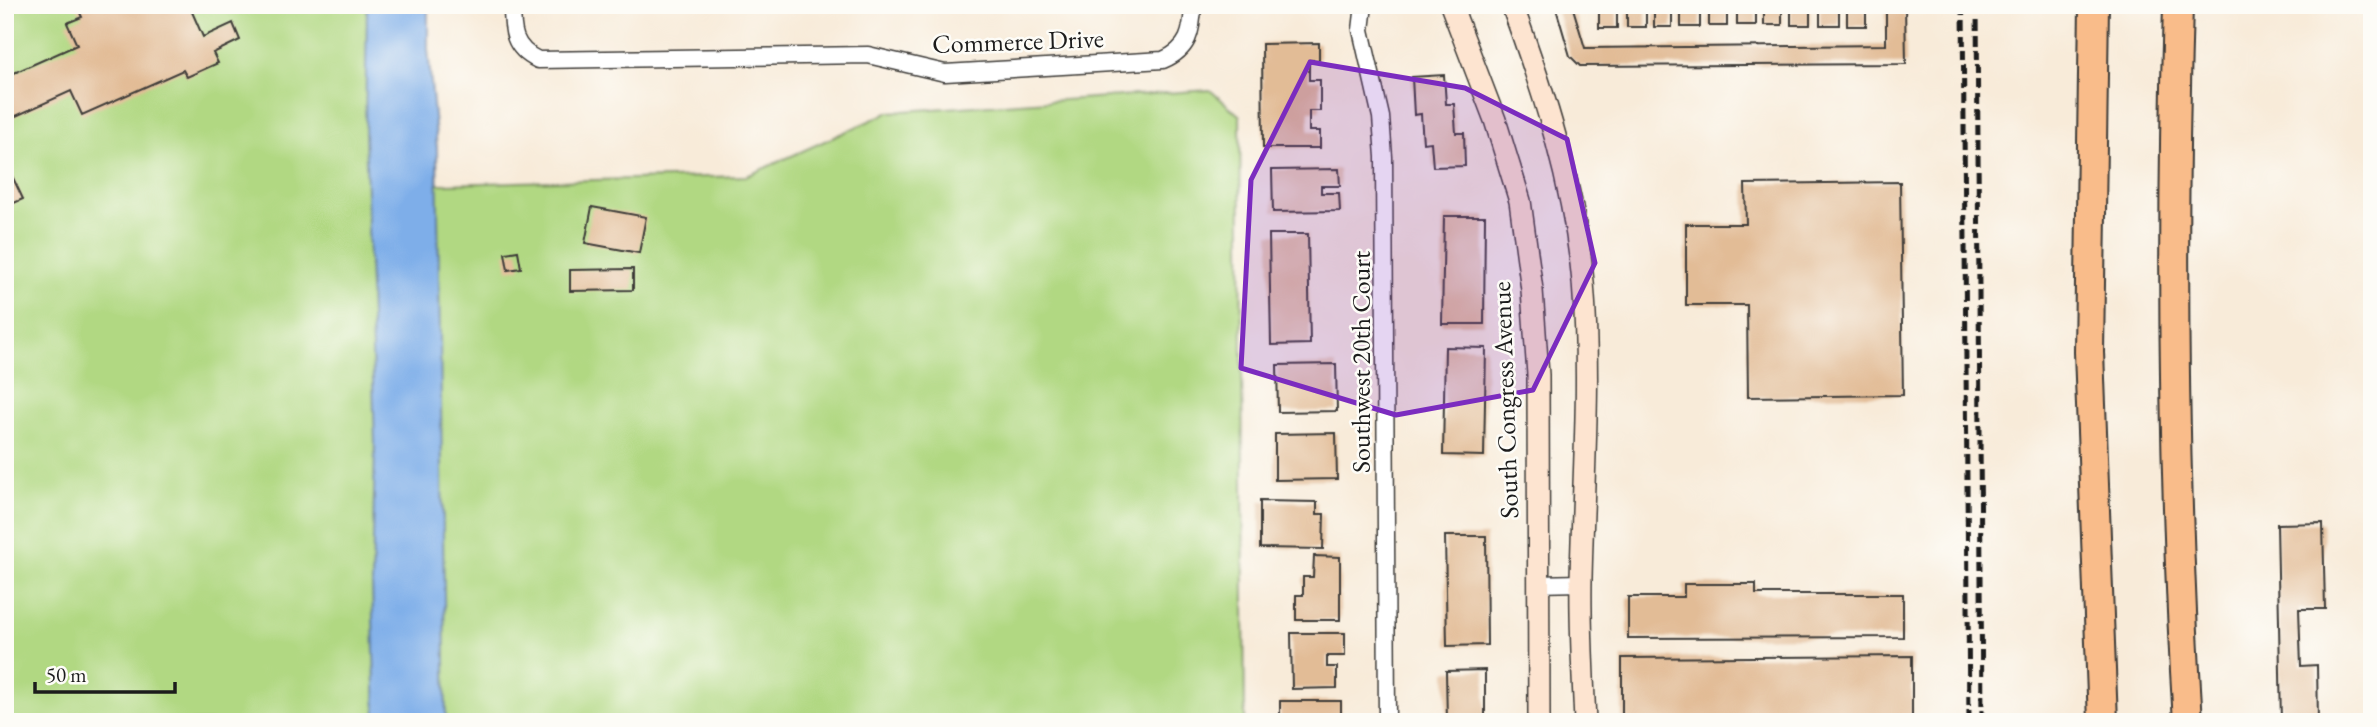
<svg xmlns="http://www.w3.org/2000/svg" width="2377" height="727" viewBox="0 0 2377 727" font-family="'EB Garamond',serif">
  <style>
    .green { fill: #b1d882; stroke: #667a4f; stroke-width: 2 }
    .water { fill: #7eaee9; stroke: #4d6582; stroke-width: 2 }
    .building { fill: #e2bc96 }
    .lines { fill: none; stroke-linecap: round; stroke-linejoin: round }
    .street-casing { stroke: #3d3b38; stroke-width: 19 }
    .secondary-casing { stroke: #3d3b38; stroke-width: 24 }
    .highway-casing { stroke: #3d3b38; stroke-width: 32 }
    .street { stroke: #fff; stroke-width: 16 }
    .secondary { stroke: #fde4d0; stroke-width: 21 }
    .highway { stroke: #f9bc8a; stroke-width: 28 }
    .rail { stroke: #1c1c1c; stroke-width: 5; stroke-dasharray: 10 5; stroke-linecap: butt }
    .marked { fill: #7b2cbf; fill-opacity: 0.2; stroke: #7b2cbf; stroke-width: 5; stroke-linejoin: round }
    .labels { text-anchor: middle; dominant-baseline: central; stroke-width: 5; stroke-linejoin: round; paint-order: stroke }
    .street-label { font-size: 26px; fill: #1c1c1c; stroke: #fdfcf7 }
  </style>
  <rect width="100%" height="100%" fill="#fdfcf7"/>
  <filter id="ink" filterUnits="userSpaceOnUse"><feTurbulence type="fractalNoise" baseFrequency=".0143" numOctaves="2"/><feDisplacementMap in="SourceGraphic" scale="14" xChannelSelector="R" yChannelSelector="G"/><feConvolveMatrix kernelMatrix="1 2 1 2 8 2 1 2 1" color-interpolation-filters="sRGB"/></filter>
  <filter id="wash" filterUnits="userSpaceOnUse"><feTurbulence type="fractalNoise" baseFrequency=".00686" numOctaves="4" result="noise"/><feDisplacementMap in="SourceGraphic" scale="28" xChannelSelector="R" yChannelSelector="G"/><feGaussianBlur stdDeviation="1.57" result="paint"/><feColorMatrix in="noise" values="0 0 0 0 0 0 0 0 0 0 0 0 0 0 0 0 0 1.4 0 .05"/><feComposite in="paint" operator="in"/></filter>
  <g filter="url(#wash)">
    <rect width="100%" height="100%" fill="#f8ebd9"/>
    <!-- green -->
    <path class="green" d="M5,5H367V186L747,176L889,112L1210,90L1240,116L1245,722H5Z"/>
    <!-- water -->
    <path class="water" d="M367,5H428V49L437,148L446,722H376L372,584L375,445L365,133Z"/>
    <g id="blocks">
      <!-- building -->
      <path class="building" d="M76,5H130L132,9L140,5H189L203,37L233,23L240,40L213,53L218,63L187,77L183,70L82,115L71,91L5,121V77L77,45L67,23L82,17Z
        M1555,5H1572L1585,48L1886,45V5H1905L1906,64L1580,66L1570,56Z
        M1599,5H1617V28H1599Z
        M1627,5H1646V27H1627Z
        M1654,5H1672V27H1654Z
        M1681,5H1700V27H1681Z
        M1709,5H1727V26H1709Z
        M1737,5H1756V25H1737Z
        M1764,5H1782V25H1764Z
        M1791,5H1810V25H1791Z
        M1820,5H1839V25H1820Z
        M1847,5H1866V26H1847Z
        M1319,43V60H1309V80H1320V111H1309V131H1320V148H1263L1262,44Z
        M1444,75L1446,104H1454L1456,133H1464L1465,166L1433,167L1431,142L1423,143L1421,114L1414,115L1412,77Z
        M5,161L23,199L5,207Z
        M1339,169L1340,186H1321V193H1339L1340,211L1273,212L1272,170Z
        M1900,182L1903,395L1748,397L1747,305H1686V224H1746L1745,184Z
        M592,207L646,217L639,253L585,243Z
        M1444,216H1485L1484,324H1442Z
        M1269,234H1308L1310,344L1271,345Z
        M518,251L521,268L508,270L505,253Z
        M633,269V290L570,291V270Z
        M1445,347L1486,348L1484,456L1443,455Z
        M1336,364L1337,411L1278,412L1277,365Z
        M1336,433L1337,479L1275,480V434Z
        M1260,501L1317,502V514H1324L1323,549L1260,548Z
        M2323,523L2325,609H2299L2301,666L2317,665L2318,722H2281L2277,524Z
        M1445,536H1486L1487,645L1447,646Z
        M1314,556L1340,557V620H1296V595H1303V577H1313Z
        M1684,584H1756V594H1903V637L1628,638V597H1684Z
        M1291,633H1345V656H1327V667H1337V688L1292,689Z
        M1912,656V722H1622V658Z
        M1485,670V722H1447L1446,671Z
        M1280,701H1341V722H1280Z"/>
    </g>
  </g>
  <g filter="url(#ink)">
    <use href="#blocks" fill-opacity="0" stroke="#3d3b38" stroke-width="2"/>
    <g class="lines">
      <!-- street casing -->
      <g class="street-casing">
        <path id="street" d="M512,5C512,31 513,48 538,60L868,55L945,73L1163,60C1189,49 1192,32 1193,5
          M1364,5L1361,30L1381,117L1384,157L1387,722
          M1537,584L1581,583"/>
      </g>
      <!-- secondary casing -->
      <g class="secondary-casing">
        <path id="secondary" d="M1451,5L1495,120L1520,201L1532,290L1538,375L1539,722
          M1512,5C1545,95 1574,186 1583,282C1591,380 1583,480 1581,579C1580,626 1583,674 1585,722"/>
      </g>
      <!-- highway casing -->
      <g class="highway-casing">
        <path id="highway" d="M2094,5L2089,352L2103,722
          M2178,5C2171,244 2173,483 2188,722"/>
      </g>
      <!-- street -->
      <use href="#street" class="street"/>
      <!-- secondary -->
      <use href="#secondary" class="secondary"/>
      <!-- highway -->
      <use href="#highway" class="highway"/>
      <!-- rail -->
      <path class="rail" d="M1963,5L1969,722
        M1977,5L1982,722"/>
    </g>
  </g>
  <!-- marked area -->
  <path class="marked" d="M1310,62L1465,88L1567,139L1595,263L1533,390L1396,415L1241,368L1251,180Z"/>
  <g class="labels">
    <!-- street labels -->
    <g class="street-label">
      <text transform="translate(1018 41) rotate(-2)">Commerce Drive</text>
      <text transform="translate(1361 362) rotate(-90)">Southwest 20th Court</text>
      <text transform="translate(1505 400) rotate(-92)">South Congress Avenue</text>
    </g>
  </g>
  <!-- margin -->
  <rect width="2377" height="727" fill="none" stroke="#fdfcf7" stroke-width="28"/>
  <!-- scale -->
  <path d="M35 682v10h140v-10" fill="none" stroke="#1c1c1c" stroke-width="3.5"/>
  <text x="46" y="682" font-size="21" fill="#1c1c1c" stroke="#fdfcf7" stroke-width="5" paint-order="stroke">50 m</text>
</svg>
